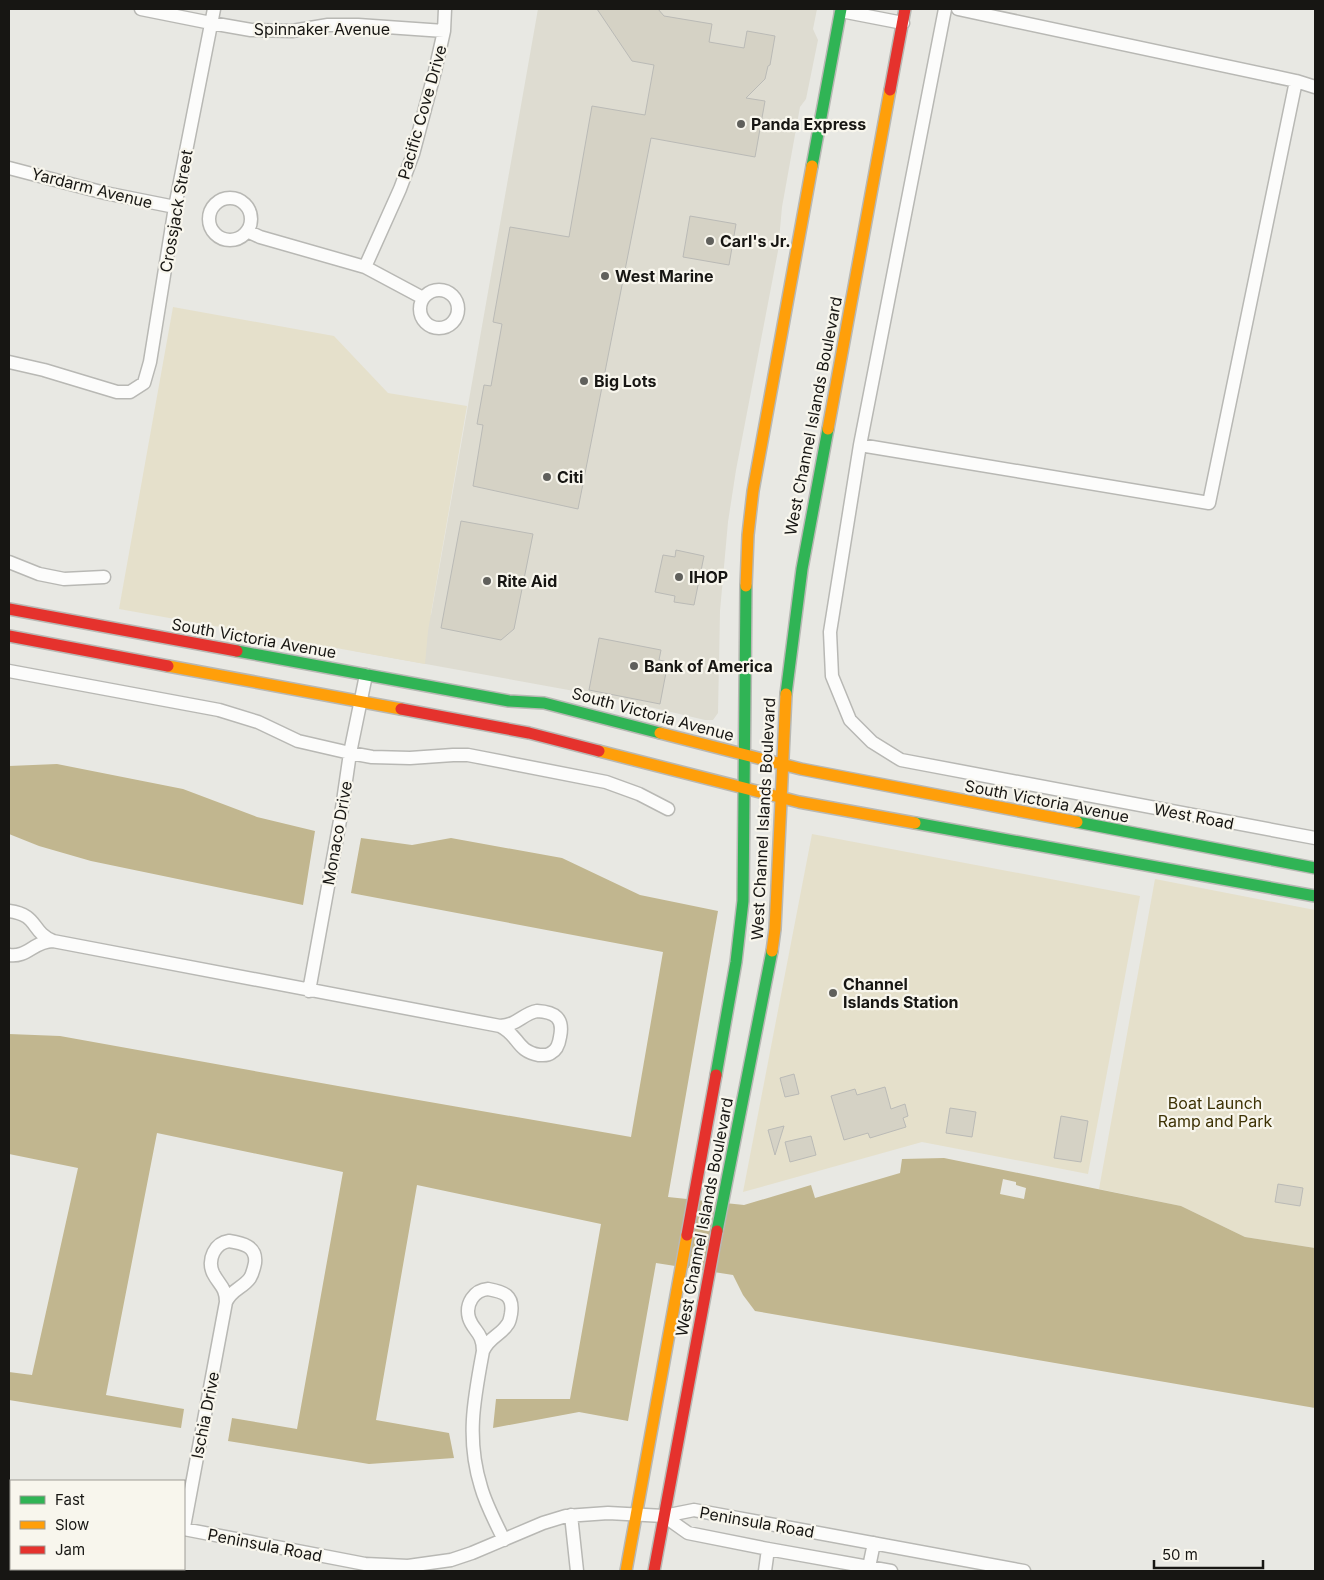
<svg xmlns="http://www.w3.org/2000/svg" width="1324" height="1580" viewBox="0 0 1324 1580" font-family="Inter,sans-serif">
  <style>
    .built { fill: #dedcd1 }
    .green { fill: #e5e0cb }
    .water { fill: #c1b68f }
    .pier { fill: #e8e8e3 }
    .building { fill: #d5d2c5; stroke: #babab6 }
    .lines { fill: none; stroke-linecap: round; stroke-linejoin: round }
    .street-casing { stroke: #b8b8b4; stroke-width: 15 }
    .fast-casing { stroke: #b8b8b4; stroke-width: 14 }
    .slow-casing { stroke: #b8b8b4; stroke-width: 14 }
    .jam-casing { stroke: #b8b8b4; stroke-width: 14 }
    .street { stroke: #fcfcfb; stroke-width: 12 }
    .fast { stroke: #30b455; stroke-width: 11 }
    .slow { stroke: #ff9f0a; stroke-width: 11 }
    .jam { stroke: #e5322d; stroke-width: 11 }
    .poi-dot { fill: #60605c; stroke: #f8f6ed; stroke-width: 2 }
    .labels { text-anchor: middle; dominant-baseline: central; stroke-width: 4.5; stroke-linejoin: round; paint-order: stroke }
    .street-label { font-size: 16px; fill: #171613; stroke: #f8f6ed }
    .poi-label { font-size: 16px; font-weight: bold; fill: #171613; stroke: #f8f6ed; text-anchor: start }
    .park-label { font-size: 16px; fill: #3d3204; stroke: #f8f6ed }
  </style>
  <rect width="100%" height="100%" fill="#e8e8e3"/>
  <!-- built -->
  <path class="built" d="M538,9H817L813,29L818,40L806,99L800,107L782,207L778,251L736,470L728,522L720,611L718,713L713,720H705L607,697L354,651L390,622L431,615Z"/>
  <!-- green -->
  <path class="green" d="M173,307L334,336L388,393L467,406L428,631L425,664L119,609Z
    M812,834L1140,896L1088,1174L922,1142L743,1192Z
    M1155,879L1315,910V1248L1245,1237L1181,1206L1099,1189Z"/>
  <!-- water -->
  <path class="water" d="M57,764L183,789L257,817L315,831L303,905L91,861L39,846L9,834V766Z
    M361,838L412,845L451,838L562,858L640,895L718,911L668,1197L744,1205L811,1185L815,1198L900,1173L902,1159L944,1158L1181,1206L1245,1237L1315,1248V1408L755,1311L743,1295L733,1275L656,1263L628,1421L579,1412L493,1428L496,1399H570L601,1224L417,1185L376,1420L449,1433L454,1458L369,1464L228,1441L232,1418L297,1429L343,1172L157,1133L106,1395L184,1409L181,1428L9,1400V1372L32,1375L78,1168L9,1154V1034L60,1036L338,1086L631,1137L663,952L351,893Z"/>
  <!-- pier -->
  <path class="pier" d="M1003,1179L1016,1182V1185L1026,1188L1024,1199L1000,1194Z"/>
  <!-- building -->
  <path class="building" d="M597,9H658L664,16L712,24L709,42L744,48L747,31L775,36L770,65L768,66L765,79L746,98L765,101L755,157L651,138L578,509L473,486L483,425L477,424L484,385L491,386L502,324L493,322L510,227L569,237L592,106L645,115L654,65L632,61Z
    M690,216L736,224L729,265L683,257Z
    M461,521L533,534L514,629L501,640L441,628Z
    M676,550L704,556L694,605L674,602L675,596L655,592L663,555L675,557Z
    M599,638L661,650L659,660L668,662L660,704L589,690Z
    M794,1074L799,1094L785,1097L780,1078Z
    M885,1087L891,1109L905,1104L908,1116L903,1118L906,1127L870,1138L868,1133L844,1140L831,1096L855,1089L857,1095Z
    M950,1108L976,1112L972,1137L946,1133Z
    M1061,1116L1088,1121L1081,1162L1054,1158Z
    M784,1126L775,1155L768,1130Z
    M811,1136L816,1155L790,1162L785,1142Z
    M1278,1184L1303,1188L1300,1206L1275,1202Z"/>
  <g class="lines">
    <!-- street casing -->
    <g class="street-casing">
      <path id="street" d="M141,9L211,23L251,30L292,31L328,25H358L444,31
        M958,9L1296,81
        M841,11L903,23
        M1315,87L1296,81L1209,503L860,445L830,632L832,676L850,720L872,742L901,760L1315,838
        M9,168L105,193L175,207
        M209 219a21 21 0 1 1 42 0a21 21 0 1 1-42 0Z
        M247,231L260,237L365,267L423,298
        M365,267L400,189L413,154L435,71L444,31L445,9
        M420 309a19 19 0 1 1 38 0a19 19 0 1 1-38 0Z
        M9,362L44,370L117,392H130L144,383L150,362L175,207L214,9
        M860,445L945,9
        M9,562L39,574L64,579L104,577
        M9,671L219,710L258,722L298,741L350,753L372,757L410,758L453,755H468L606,782L639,794L668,809
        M9,911C39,915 30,931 53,941
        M9,955C27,958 34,941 53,941L500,1026
        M309,991L341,815L350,753L366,675
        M537,1011C555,1012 564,1018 560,1037C559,1044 557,1050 551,1053C547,1056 543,1055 539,1055C516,1051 519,1035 500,1026C518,1025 522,1014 537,1011Z
        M229,1241C242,1243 257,1246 255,1263C254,1268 253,1273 250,1278C243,1288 232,1289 226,1302C226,1287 219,1285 213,1273C207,1259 215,1243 229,1241Z
        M488,1289C504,1292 514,1295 511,1314C510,1318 510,1322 507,1325C500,1336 490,1336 483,1351C483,1332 473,1331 469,1318C465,1304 474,1290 488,1289Z
        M483,1351C474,1399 466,1439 481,1487C486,1505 496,1523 504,1540
        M9,1496H11
        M571,1515L577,1571
        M664,1516L688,1533L768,1549L891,1571
        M184,1527L226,1302
        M184,1529L365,1564L408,1566L451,1560L472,1553L543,1523L566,1516L608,1513L664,1516L694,1510L1024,1571
        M869,1567L874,1543
        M765,1571L768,1549"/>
    </g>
    <!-- fast casing -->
    <g class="fast-casing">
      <path id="fast" d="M812,166L841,9
        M237,651L509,701L544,703L660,733
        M786,694L802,569L828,429
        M1077,822L1315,868
        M915,823L1315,896
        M716,1075L736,962L743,901L746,586
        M717,1231L772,951"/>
    </g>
    <!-- slow casing -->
    <g class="slow-casing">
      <path id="slow" d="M828,429L890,90
        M746,586L748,535L753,491L812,166
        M168,666L401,709
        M660,733L801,769L1077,822
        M599,751L799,802L915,823
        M772,951L775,929L786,694
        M626,1571L687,1235"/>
    </g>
    <!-- jam casing -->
    <g class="jam-casing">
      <path id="jam" d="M890,90L905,9
        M9,609L237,651
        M9,636L168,666
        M401,709L529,733L599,751
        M687,1235L716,1075
        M654,1571L717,1231"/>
    </g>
    <!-- street -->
    <use href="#street" class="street"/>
    <!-- fast -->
    <use href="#fast" class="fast"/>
    <!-- slow -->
    <use href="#slow" class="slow"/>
    <!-- jam -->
    <use href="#jam" class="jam"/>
  </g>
  <!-- markers -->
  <g class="poi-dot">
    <circle cx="741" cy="124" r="5"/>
    <circle cx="710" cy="241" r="5"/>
    <circle cx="605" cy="276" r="5"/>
    <circle cx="584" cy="381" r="5"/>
    <circle cx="547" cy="477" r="5"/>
    <circle cx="679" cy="577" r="5"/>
    <circle cx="487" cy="581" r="5"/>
    <circle cx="634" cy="666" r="5"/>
    <circle cx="833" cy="993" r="5"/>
  </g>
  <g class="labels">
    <!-- street labels -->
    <g class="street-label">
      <text x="322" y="29">Spinnaker Avenue</text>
      <text transform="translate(422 112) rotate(-74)">Pacific Cove Drive</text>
      <text transform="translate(92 188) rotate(14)">Yardarm Avenue</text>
      <text transform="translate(176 211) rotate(-80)">Crossjack Street</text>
      <text transform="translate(813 416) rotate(-79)">West Channel Islands Boulevard</text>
      <text transform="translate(254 638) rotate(10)">South Victoria Avenue</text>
      <text transform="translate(653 714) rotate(15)">South Victoria Avenue</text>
      <text transform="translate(1047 801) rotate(11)">South Victoria Avenue</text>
      <text transform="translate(1194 816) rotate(11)">West Road</text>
      <text transform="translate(763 819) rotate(-87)">West Channel Islands Boulevard</text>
      <text transform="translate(337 833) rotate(-80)">Monaco Drive</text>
      <text transform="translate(704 1217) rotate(-79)">West Channel Islands Boulevard</text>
      <text transform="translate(205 1415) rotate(-79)">Ischia Drive</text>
      <text transform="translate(757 1522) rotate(10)">Peninsula Road</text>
      <text transform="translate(265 1545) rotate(11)">Peninsula Road</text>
    </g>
    <!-- poi labels -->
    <g class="poi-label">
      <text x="751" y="124">Panda Express</text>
      <text x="720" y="241">Carl's Jr.</text>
      <text x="615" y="276">West Marine</text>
      <text x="594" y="381">Big Lots</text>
      <text x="557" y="477">Citi</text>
      <text x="689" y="577">IHOP</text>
      <text x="497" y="581">Rite Aid</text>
      <text x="644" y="666">Bank of America</text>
      <text x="843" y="984">Channel<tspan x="843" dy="18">Islands Station</tspan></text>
    </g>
    <!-- park labels -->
    <g class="park-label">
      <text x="1215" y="1103">Boat Launch<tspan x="1215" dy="18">Ramp and Park</tspan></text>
    </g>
  </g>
  <!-- border -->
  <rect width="1324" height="1580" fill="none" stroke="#171613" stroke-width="20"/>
  <!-- legend -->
  <rect x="10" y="1480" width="175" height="90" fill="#f8f6ed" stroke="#9e9c96"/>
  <rect x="20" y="1496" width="25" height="8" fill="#30b455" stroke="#9e9c96"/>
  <text x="55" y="1505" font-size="15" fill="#171613">Fast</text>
  <rect x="20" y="1521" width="25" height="8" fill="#ff9f0a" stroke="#9e9c96"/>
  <text x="55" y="1530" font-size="15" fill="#171613">Slow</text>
  <rect x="20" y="1546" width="25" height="8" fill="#e5322d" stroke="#9e9c96"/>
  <text x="55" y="1555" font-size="15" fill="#171613">Jam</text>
  <!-- scale -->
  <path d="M1154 1560v8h109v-8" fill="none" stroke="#171613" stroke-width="2.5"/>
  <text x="1162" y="1560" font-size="15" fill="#171613" stroke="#f8f6ed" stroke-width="4" paint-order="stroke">50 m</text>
</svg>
